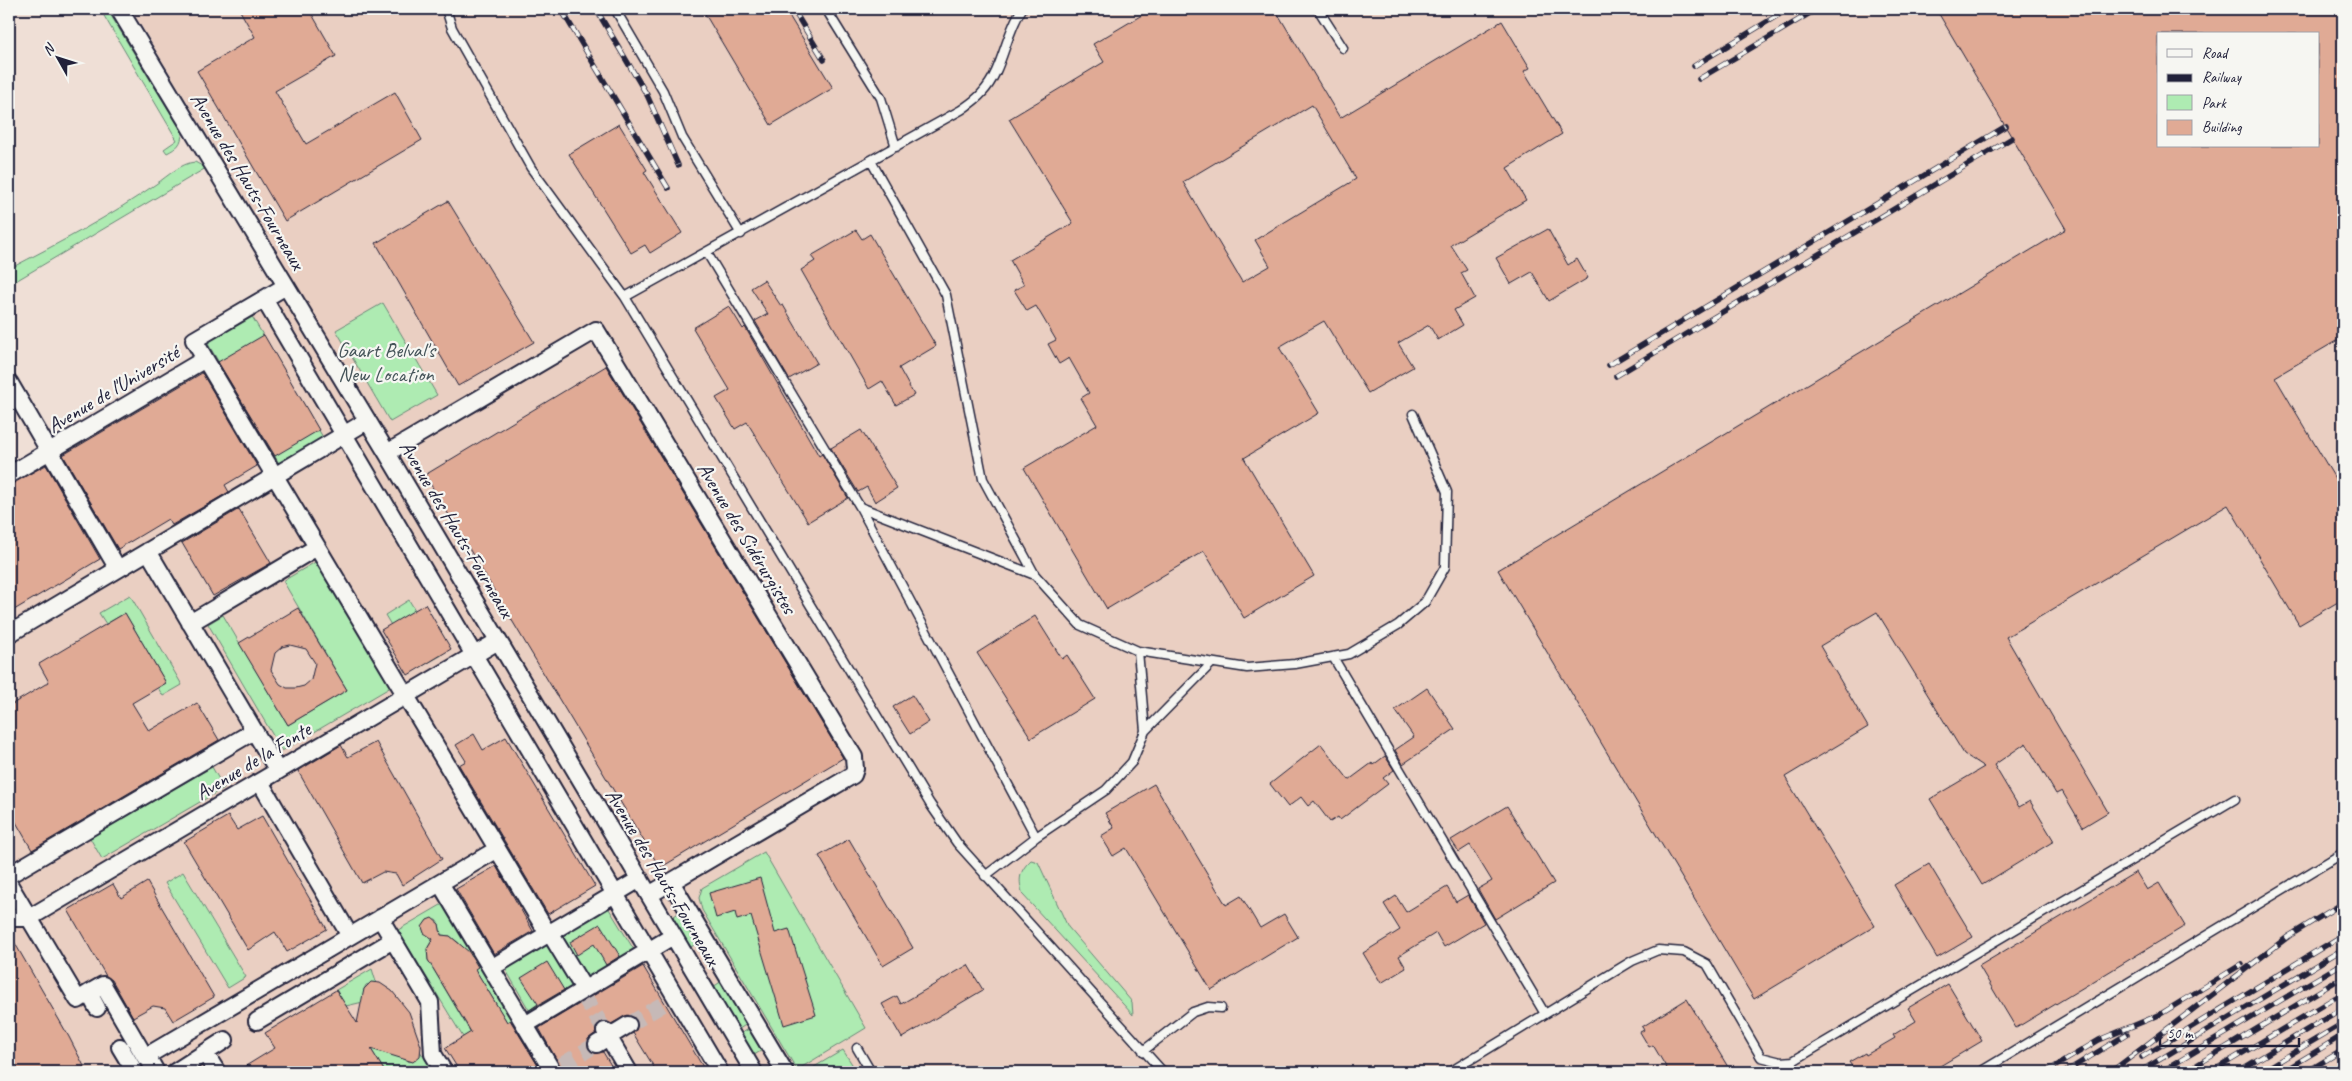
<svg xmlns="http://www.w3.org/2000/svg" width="2352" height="1081" viewBox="0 0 2352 1081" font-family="Caveat,sans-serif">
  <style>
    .built { fill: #eacfc2; fill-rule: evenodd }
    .green { fill: #aeebb2; stroke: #688676 }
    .building { fill: #e0aa95; stroke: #22223b; fill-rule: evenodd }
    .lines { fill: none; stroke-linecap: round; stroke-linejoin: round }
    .street-tunnel { stroke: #c6b9b7; stroke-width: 16; stroke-dasharray: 16 8; stroke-linecap: butt }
    .lane-casing { stroke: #22223b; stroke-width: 11 }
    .street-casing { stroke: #22223b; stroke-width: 20 }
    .lane { stroke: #f6f6f2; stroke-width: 8 }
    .street { stroke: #f6f6f2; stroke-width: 16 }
    .rail-casing { stroke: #22223b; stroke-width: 5.5 }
    .rail { stroke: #f6f6f2; stroke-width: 4; stroke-dasharray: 11; stroke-linecap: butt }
    .labels { text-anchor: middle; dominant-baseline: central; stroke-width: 4.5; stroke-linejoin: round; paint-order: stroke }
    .street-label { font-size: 21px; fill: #22223b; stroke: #f6f6f2 }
    .park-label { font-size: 21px; fill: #455459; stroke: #f6f6f2 }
  </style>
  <rect width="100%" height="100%" fill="#efdfd6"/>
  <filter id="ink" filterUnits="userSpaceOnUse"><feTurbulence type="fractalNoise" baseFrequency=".02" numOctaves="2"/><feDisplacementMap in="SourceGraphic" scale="10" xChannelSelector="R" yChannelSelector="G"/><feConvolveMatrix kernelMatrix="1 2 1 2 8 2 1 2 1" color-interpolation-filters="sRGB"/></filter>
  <g filter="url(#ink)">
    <!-- built -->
    <path class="built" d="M131,9H2343V1072H9V475L214,354L205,339L288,290L266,251L274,246ZM2158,34H2318V146H2158Z"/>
    <!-- green -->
    <path class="green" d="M100,9H107L182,132C182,144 177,148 167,153L164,149L177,140Z
      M195,162L206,168L9,285V269C59,243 109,217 156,184C168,176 181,163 195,162Z
      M383,303L437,395L390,422L336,330Z
      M250,313L324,439L280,465L205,339Z
      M317,561L391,687L282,751L208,624L223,615L288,725L347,690L283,581Z
      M130,595L182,685L163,696L158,688L166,683L125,613L106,624L99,613Z
      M409,600L442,655L417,669L385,615Z
      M212,767L224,788L102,859L90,838Z
      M764,852L866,1028L797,1070L702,910L699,898L702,888Z
      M1031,860L1038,862L1068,927L1132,1002L1133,1015L1023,895C1018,880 1019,871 1031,860Z
      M183,872L246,977L228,988L165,883Z
      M446,902L516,1017L507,1022L459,943L450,936L441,935L439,924L436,920H427L422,928L432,940L427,949L428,960L471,1033L463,1037L398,930Z
      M606,904L636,953L587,982L558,933Z
      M680,912L699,942L686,950L668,920Z
      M547,939L577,989L532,1015L503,965Z
      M372,969L376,982L366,985L364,989L363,1002L346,1006L336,990Z
      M722,981L747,1024L736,1031L710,989Z
      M751,1028L764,1049L751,1057L738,1035Z
      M368,1044L391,1051L409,1062L417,1059L420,1051L433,1072H385Z
      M843,1050L857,1072H806L809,1070Z"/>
    <!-- building -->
    <path class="building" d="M239,9H309L336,56L275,91L306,144L395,92L422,140L285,221L197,71L255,37Z
      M702,9H785L833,88L771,125Z
      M1152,9H1275L1340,118L1502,21L1530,68L1524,71L1562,134L1507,168L1526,200L1451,245L1467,270L1461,273L1475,298L1454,310L1463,325L1438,340L1429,325L1398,343L1413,367L1368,393L1324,321L1279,347L1319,413L1244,458L1314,576L1244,618L1204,551L1107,609L1024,468L1097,425L1081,398L1089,393L1069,358L1059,364L1048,344L1056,340L1036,306L1027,311L1014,290L1024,285L1010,260L1073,223L1009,119L1104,62L1093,44ZM1312,105L1356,179L1255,240L1270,266L1242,282L1183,182Z
      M1936,9H2343V337L2275,377L2343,492V599L2299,625L2228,505L2006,637L2108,812L2083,827L2062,791L2056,794L2026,743L1994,765L2019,807L2030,801L2054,841L1982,885L1930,799L1984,767L1964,754L1877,612L1820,646L1868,727L1785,777L1875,926L1754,999L1498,570L2066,229ZM2158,34H2318V146H2158Z
      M619,124L647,170L644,172L682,233L650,253L645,245L631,253L569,154Z
      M448,201L534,342L458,386L376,243Z
      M1548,229L1568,265L1577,259L1588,278L1549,301L1532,272L1511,284L1496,258Z
      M856,230L862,239L870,234L936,346L899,368L914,395L896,405L882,381L869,389L801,270L815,261L811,256Z
      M764,280L781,306L783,305L817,363L789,379L755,321L768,314L751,288Z
      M729,306L743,329L745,327L819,456L822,454L848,498L808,522L747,422L735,429L716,398L730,390L693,328Z
      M264,335L319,430L275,456L218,362Z
      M606,366L843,758L660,868L425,475Z
      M202,373L257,466L225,485L229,492L172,525L168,519L118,549L63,455Z
      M861,430L897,488L875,502L867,487L858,492L831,448Z
      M46,465L100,559L9,613V485Z
      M239,509L271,563L213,596L182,543Z
      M425,604L451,649L408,675L381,630Z
      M298,608L347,690L288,725L239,643ZM290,645L306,649L315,663L311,680L304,686L296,688H287L280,684L271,670L275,653L282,647Z
      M125,613L166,683L132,703L149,731L197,703L219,740L32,850L9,810V706L49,682L39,664Z
      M1035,616L1062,659L1067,655L1095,699L1031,738L977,653Z
      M1427,688L1455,729L1403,764L1395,750L1414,737L1395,710Z
      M912,695L929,722L910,734L893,707Z
      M474,734L483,750L506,737L595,886L548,914L459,765L466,761L456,745Z
      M376,742L442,859L402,885L396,874L383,872L362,883L298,771L341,745L348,757Z
      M1321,744L1349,780L1372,763L1373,765L1385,756L1394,770L1383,778L1388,784L1340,820L1338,817L1330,822L1314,801L1308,806L1301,797L1288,807L1270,784Z
      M1154,784L1226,905L1241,896L1260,928L1284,914L1298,937L1211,990L1126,848L1113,856L1101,836L1114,828L1105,813Z
      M1507,806L1554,883L1495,919L1478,889L1492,881L1470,845L1459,852L1451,840Z
      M228,816L237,830L262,816L327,929L287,952L275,932L248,950L184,842Z
      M849,839L913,948L883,966L819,856Z
      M1929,864L1973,937L1937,958L1894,885Z
      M496,866L533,931L494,954L456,889Z
      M2136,872L2147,890L2159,883L2185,926L2016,1028L1979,966Z
      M760,878L775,933L789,929L816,1015L784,1025L751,916L737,920L735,912L716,918L709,893Z
      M147,882L214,997L173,1021L165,1008L153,1006L133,1017L112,980L106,976L68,910L113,884L121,898Z
      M1447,887L1456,902L1468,895L1484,923L1444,947L1436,933L1399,956L1406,968L1381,983L1363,953L1400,930L1384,904L1396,896L1406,912Z
      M432,918L439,924L441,935L450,936L469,952L478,967L475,969L507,1022L510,1020L542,1072H460L445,1048L471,1032L428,960L427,949L433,939L424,933L422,927L427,920Z
      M600,924L620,956L606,965L594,944L577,955L570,942Z
      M9,933L69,1037L87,1072H9Z
      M547,962L564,990L528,1011L538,1004L521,978Z
      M968,965L983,990L902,1038L882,1004L897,996L901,1004Z
      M643,966L706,1072H657L633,1033L637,1029V1020L628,1015L611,1024L605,1021L600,1023L596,1026V1033L588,1039L587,1044L592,1052H603L615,1072H563L539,1028Z
      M371,982L380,983L392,991L409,1012L421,1046L420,1056L413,1062L371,1049L385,1072H236L275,1048L265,1033L336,990L357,1023L364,989Z
      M1948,984L1982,1041L1930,1072H1856L1849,1062L1865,1053L1866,1055L1895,1038L1893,1035L1916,1021L1908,1008Z
      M1687,999L1731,1072H1669L1653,1045L1649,1047L1640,1032L1644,1030L1642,1027Z"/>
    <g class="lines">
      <!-- street-tunnel -->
      <path class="street-tunnel" d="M583,995L605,1031
        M628,1025L665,1003
        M562,1065L597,1044"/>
      <!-- lane casing -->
      <g class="lane-casing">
        <path id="lane" d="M446,9L452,28L531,168L625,297L930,804L957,843L1163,1072
          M615,9L663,91L682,137L741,234
          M826,9L881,98L896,147
          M1318,9L1343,48
          M871,161L946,295L983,479L1035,575
          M707,253L860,507
          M625,297L961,110C968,105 976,100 982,93C1003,71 1005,34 1022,9
          M1333,657L1545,1014
          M1145,731L1211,664
          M1036,837L860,507L1035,575L1080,625L1138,651L1247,668L1295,664L1349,654L1398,625L1425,602L1445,567L1447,492L1413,414
          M985,876L1036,837L1106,790L1132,762L1145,731L1138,651
          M857,1048L871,1072
          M1143,1051L1193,1012L1208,1007L1221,1008
          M1450,1072L1632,961L1658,950L1684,952L1707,964L1761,1057L1781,1062L1793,1061L2235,799
          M1980,1072L2343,853"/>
      </g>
      <!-- street casing -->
      <g class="street-casing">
        <path id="street" d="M119,9L387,453L754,1072
          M264,299L720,1072
          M205,359L548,934
          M9,382L118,569
          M387,453L596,330L854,757L855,769L853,775L649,895
          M9,475L205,359L194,340L286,286
          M148,551L278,771
          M220,605L317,547
          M190,623L217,607
          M9,634L367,421
          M260,782L350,936
          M9,875L254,731
          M671,882L785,1072
          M440,883L553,1072
          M9,884L78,1000L89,993
          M9,918H29L498,641
          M380,918L430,1002L433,1054L444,1072
          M550,933L584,989
          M491,968L640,879
          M97,1008L89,993L103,985L145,1057L496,850
          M257,1021L393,940
          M525,1025L673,936
          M605,1031L629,1072
          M597,1044L628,1025
          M120,1047L135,1072
          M205,1053L217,1072
          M147,1056L156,1072
          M175,1072L225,1040"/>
      </g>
      <!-- lane -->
      <use href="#lane" class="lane"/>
      <!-- street -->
      <use href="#street" class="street"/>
      <!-- rail casing -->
      <g class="rail-casing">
        <path id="rail" d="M561,9L668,188
          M596,9L647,95L678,165
          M793,9L824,60
          M1694,66L1788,9
          M1699,79L1817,9
          M1609,365L2006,126
          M1616,376L2012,138
          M2142,1057L2343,935
          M2046,1072L2099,1040L2159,1015L2242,964
          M2065,1072L2127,1034
          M2111,1072L2289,936L2343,903
          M2139,1072L2343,949
          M2161,1072L2343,963
          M2185,1072L2343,977
          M2211,1072L2343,993
          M2237,1072L2343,1008
          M2261,1072L2343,1023
          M2282,1072L2343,1035
          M2306,1072L2343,1050
          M2334,1072L2343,1067"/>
      </g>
      <!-- rail -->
      <use href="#rail" class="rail"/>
    </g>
  </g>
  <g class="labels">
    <!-- street labels -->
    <g class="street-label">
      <text transform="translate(248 181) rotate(59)">Avenue des Hauts-Fourneaux</text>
      <text transform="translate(113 389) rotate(-31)">Avenue de l'Université</text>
      <text transform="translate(457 529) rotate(59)">Avenue des Hauts-Fourneaux</text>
      <text transform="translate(747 538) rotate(59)">Avenue des Sidérurgistes</text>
      <text transform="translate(253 761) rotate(-31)">Avenue de la Fonte</text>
      <text transform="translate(663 877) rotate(59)">Avenue des Hauts-Fourneaux</text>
    </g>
    <!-- park labels -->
    <g class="park-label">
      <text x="386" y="350">Gaart Belval's<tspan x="386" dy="24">New Location</tspan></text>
    </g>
  </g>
  <!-- margin -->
  <rect width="2352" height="1081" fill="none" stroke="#f6f6f2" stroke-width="30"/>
  <rect x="15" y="15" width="2322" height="1051" fill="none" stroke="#22223b" stroke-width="2" filter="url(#ink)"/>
  <!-- legend -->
  <rect x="2157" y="32" width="162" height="115" fill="#f6f6f2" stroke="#a1a1a9"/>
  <rect x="2167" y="49" width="25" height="8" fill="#f6f6f2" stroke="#a1a1a9"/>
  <text x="2202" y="58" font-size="15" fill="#22223b">Road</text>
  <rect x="2167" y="74" width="25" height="8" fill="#22223b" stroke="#a1a1a9"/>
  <text x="2202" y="82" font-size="15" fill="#22223b">Railway</text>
  <rect x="2167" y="95" width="25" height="15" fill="#aeebb2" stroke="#a1a1a9"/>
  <text x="2202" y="108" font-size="15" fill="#22223b">Park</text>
  <rect x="2167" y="120" width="25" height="15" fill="#e0aa95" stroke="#a1a1a9"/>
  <text x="2202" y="132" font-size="15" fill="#22223b">Building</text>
  <!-- north arrow -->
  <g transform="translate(58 58) rotate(309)" stroke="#f6f6f2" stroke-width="4" paint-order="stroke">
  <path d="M0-4L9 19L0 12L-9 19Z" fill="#22223b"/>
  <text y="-8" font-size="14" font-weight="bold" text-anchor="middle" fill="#22223b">N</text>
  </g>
  <!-- scale -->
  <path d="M2160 1038v8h139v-8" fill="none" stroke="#22223b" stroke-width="2.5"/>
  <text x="2167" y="1038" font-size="15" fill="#22223b" stroke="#f6f6f2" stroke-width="4" paint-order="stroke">50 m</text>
</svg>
